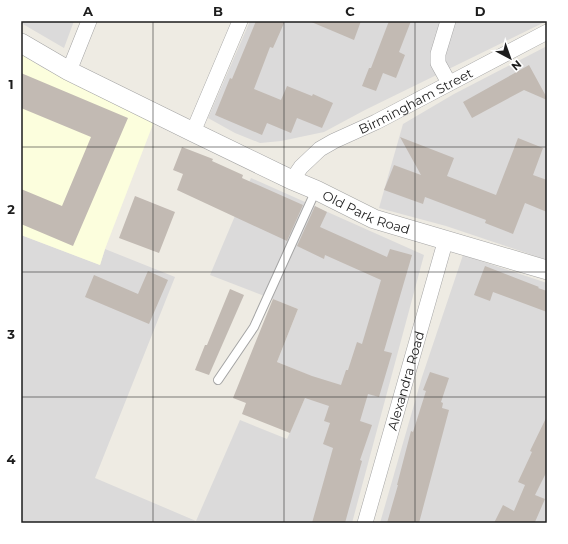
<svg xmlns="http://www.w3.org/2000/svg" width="568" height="544" viewBox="0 0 568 544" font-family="Montserrat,sans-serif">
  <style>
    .residential { fill: #dbdada }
    .education { fill: #fcfedd }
    .building { fill: #c2bab3 }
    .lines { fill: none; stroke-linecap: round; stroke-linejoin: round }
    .service-casing { stroke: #a4a4a4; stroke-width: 10 }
    .minor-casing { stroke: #a4a4a4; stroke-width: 16 }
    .tertiary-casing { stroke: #a4a4a4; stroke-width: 20 }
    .service { stroke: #fff; stroke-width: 8 }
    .minor { stroke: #fff; stroke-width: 15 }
    .tertiary { stroke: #fff; stroke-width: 19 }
    .grid { fill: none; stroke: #1d1d1d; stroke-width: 1; stroke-opacity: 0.55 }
    .labels { text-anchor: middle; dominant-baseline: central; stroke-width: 3; stroke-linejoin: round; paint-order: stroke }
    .street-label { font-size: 13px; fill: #1d1d1d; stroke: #fff }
    .neatline { fill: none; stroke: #1d1d1d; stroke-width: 1.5 }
    .grid-label { font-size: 13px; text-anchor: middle; font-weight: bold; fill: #1d1d1d }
  </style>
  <rect width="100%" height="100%" fill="#eeebe3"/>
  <!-- residential -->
  <path class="residential" d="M21,21H74L64,48L21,23Z
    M250,21H547L365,110L324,132L281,141L260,143L235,133L208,118Z
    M547,46V260L446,226L379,208L403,124L454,94Z
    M251,178L424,255L352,523H21V235L100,265L105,249L175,277L95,478L196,521L240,420L287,439L305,398L311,376L277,362L298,309L210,275Z
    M463,255L547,283V523H380L422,377Z"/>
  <!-- education -->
  <path class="education" d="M21,54L43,68L155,119L105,249L100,265L21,235Z"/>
  <!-- building -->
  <path class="building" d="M256,21H285L273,48L270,47L254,89L281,100L287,86L312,96L313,94L333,103L322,128L297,118L291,133L267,123L262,135L215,115L230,78L232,79Z
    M309,21H361L354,40Z
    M389,21H411L399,52L405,55L396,78L383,73L376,91L362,86L369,68H371Z
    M529,65L547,98V100L524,90L472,118L463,102Z
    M21,73L128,118L73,246L21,224V189L62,206L91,137L21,108Z
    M400,137L454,158L447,176L496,195L518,138L543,148L533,175L547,180V212L525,203L513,234L485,223L486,220L425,197L423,204L384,190L394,165L421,175Z
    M182,147L213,159L212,161L243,175L242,178L303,205L287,241L177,190L183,174L173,170Z
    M135,196L175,212L159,253L119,238Z
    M315,206L327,212L320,227L387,257L390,249L412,255L384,351L392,353L379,397L368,394L360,421L372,425L360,460L362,461L345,523H312L333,448L323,444L330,423L324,421L329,406L305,398L290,433L242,414L246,403L233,398L273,299L298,309L277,362L312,376L341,385L346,370H348L357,342L362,344L381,280L325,255L324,259L297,246Z
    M485,266L539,287L538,288L547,291V312L493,292L490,301L474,295Z
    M148,271L168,280L149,324L85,297L94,275L138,294Z
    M230,289L244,295L209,375L195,370L205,345H207Z
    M430,372L449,378L441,402L443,403L442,408L449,410L419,523H387L398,485H397L411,431L413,432L426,391L423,390Z
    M547,416V471L535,495L545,499L535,522L537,523H494L503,505L514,511L525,485L518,482L532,452L530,451Z"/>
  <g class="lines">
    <!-- service casing -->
    <g class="service-casing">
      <path id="service" d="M218,380L254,327L316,190"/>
    </g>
    <!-- minor casing -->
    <g class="minor-casing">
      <g id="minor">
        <path d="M448,21L438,54V63L449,83"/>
        <path d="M69,71L89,21"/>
        <path d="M193,132L240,21"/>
        <path id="s1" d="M292,180L301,167L320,149L334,141L376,122L547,32"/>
        <path id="s2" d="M365,523L446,239"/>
      </g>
    </g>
    <!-- tertiary casing -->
    <g class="tertiary-casing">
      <g id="tertiary">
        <path id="s3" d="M21,43L69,71L193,132L292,180L316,190L374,219L547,270"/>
      </g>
    </g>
    <!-- service -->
    <use href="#service" class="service"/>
    <!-- minor -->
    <use href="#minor" class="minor"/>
    <!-- tertiary -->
    <use href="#tertiary" class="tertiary"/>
  </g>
  <!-- grid -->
  <path class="grid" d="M153,21V523M284,21V523M415,21V523M21,147H547M21,272H547M21,397H547"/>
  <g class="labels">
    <!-- street labels -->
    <g class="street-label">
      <text stroke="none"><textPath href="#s1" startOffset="149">Birmingham Street</textPath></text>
      <text stroke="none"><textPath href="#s3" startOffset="385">Old Park Road</textPath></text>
      <text stroke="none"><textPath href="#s2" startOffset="148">Alexandra Road</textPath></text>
    </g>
  </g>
  <!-- border -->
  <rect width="568" height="544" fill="none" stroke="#ffffff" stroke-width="44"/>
  <!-- north arrow -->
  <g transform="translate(510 58) rotate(139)" stroke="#ffffff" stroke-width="3" paint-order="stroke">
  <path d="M0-3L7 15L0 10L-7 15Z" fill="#1d1d1d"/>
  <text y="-6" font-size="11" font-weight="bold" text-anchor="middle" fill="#1d1d1d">N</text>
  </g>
  <rect x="22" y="22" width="524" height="500" class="neatline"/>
  <g class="grid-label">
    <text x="88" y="16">A</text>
    <text x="218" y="16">B</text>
    <text x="350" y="16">C</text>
    <text x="480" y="16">D</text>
    <text x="11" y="89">1</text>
    <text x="11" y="214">2</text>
    <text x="11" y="339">3</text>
    <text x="11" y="464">4</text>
  </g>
</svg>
